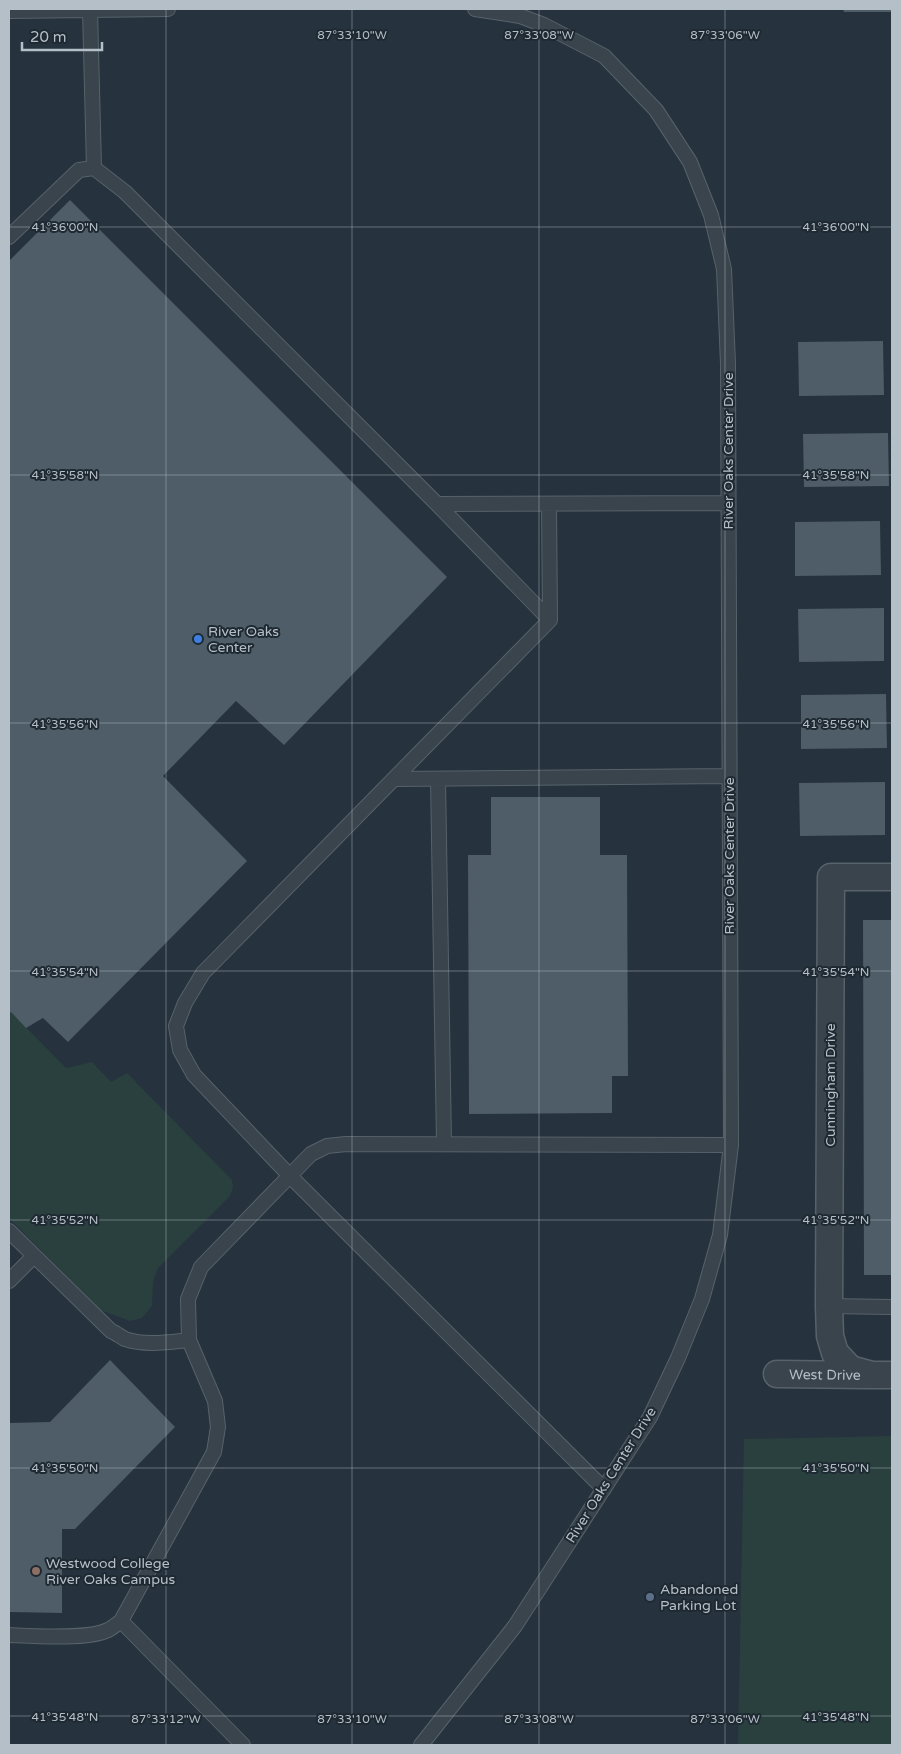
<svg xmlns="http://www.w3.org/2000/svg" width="901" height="1754" viewBox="0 0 901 1754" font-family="'Varela Round',sans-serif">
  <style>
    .green { fill: #29403f }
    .building { fill: #4e5d67 }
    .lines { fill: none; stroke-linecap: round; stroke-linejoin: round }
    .service-casing { stroke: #57626b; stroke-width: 16 }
    .minor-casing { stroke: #57626b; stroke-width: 29 }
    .service { stroke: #39444d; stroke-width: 14 }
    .minor { stroke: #39444d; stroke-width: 26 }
    .ticks { fill: none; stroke: #b5bfc8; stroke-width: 1; stroke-opacity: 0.45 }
    .shop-dot { fill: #3f7fe0; stroke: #1e2932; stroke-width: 2 }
    .education-dot { fill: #8d6e63; stroke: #1e2932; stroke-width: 2 }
    .service-dot { fill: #5c6f8a; stroke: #1e2932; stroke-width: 2 }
    .labels { text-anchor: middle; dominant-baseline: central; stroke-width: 4; stroke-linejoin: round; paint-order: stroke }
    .street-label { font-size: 14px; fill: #b5bfc8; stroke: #1e2932 }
    .poi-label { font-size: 14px; fill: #b5bfc8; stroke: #1e2932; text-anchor: start }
    .ticks-label { font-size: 12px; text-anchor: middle; fill: #b5bfc8; stroke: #1e2932; stroke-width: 4; stroke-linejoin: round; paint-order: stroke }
  </style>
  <rect width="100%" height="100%" fill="#26323d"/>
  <!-- green -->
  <path class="green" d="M11,1012L66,1068L92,1062L111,1082L127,1073L232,1180L233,1187L230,1196L158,1268L153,1282L152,1306L142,1318L130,1321L100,1310L9,1218V1015Z
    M892,1436V1745H738L744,1439Z"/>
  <!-- building -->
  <path class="building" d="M843,9H892V12H844Z
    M70,200L447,577L284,745L236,701L163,776L247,861L68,1042L43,1018L26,1028L11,1012L9,1015V261Z
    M883,341L884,395L799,396L798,342Z
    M888,433L889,486L804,487L803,434Z
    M880,521L881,575L795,576V522Z
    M884,608V661L799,662L798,609Z
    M886,694L887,748L801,749V695Z
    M885,782V835L800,836L799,783Z
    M491,797H600V855H627L628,1076H612V1113L469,1114L468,855H491Z
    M863,920H892V1275H864Z
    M110,1360L175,1427L75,1529H62V1613L9,1612V1423L50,1422Z"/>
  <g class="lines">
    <!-- service casing -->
    <g class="service-casing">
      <path id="service" d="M90,10L94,168
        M9,11L168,9
        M9,237L79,170L94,168L125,192L437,504L550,620
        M437,504L728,503
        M549,504L550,620L203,973L185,1003L176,1026L180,1050L194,1075L290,1176L604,1489
        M394,779L729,776
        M438,779L444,1144
        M9,1231L111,1331C116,1333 121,1337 125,1339C145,1346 169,1342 189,1340
        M9,1281L34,1256
        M829,1306L892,1307
        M121,1621L243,1745
        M9,1635C32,1636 88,1640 108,1630C112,1628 117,1624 121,1621L214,1452L218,1427L215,1401L189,1340L188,1299L201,1267L311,1154L327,1146L346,1144L731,1145
        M421,1745L515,1626L650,1417L678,1358L702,1299L720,1235L731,1145L728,364L724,269L711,215L690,162L656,110L604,56L544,25L520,16L475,9"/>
    </g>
    <!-- minor casing -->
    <g class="minor-casing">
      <g id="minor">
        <path d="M892,877H831L829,1306L830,1336L835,1353L850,1369L872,1375H892"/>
        <path id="s1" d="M777,1374L867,1375"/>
      </g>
    </g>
    <!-- service -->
    <use href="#service" class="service"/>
    <!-- minor -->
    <use href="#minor" class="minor"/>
  </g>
  <!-- ticks -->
  <path class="ticks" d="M166,9V1745M352,9V1745M539,9V1745M725,9V1745M9,227H892M9,475H892M9,723H892M9,971H892M9,1220H892M9,1468H892M9,1716H892"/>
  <!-- markers -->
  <circle class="shop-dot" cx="198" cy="639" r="5"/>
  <circle class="education-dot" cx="36" cy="1571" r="5"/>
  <circle class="service-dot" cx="650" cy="1597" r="5"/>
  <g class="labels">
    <!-- street labels -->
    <g class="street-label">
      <text transform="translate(728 451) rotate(-90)">River Oaks Center Drive</text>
      <text transform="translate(729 856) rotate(-90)">River Oaks Center Drive</text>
      <text transform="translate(830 1085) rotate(-90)">Cunningham Drive</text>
      <text stroke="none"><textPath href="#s1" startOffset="48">West Drive</textPath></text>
      <text transform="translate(611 1475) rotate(-58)">River Oaks Center Drive</text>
    </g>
    <!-- poi labels -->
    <g class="poi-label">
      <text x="208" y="631">River Oaks<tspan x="208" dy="16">Center</tspan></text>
      <text x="46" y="1563">Westwood College<tspan x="46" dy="16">River Oaks Campus</tspan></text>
      <text x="660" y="1589">Abandoned<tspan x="660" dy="16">Parking Lot</tspan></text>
    </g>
  </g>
  <g class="ticks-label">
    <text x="352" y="39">87°33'10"W</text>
    <text x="539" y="39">87°33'08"W</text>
    <text x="725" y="39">87°33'06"W</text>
    <text x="65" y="231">41°36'00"N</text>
    <text x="836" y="231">41°36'00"N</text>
    <text x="65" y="479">41°35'58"N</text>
    <text x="836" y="479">41°35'58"N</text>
    <text x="65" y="728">41°35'56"N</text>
    <text x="836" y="728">41°35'56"N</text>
    <text x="65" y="976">41°35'54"N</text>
    <text x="836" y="976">41°35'54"N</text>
    <text x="65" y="1224">41°35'52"N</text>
    <text x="836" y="1224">41°35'52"N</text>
    <text x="65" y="1472">41°35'50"N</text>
    <text x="836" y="1472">41°35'50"N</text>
    <text x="65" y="1721">41°35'48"N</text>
    <text x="836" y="1721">41°35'48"N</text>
    <text x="166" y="1723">87°33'12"W</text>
    <text x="352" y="1723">87°33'10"W</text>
    <text x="539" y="1723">87°33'08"W</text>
    <text x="725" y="1723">87°33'06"W</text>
  </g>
  <!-- border -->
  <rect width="901" height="1754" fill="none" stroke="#b5bfc8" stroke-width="20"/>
  <!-- scale -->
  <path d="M22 42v8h80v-8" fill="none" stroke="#b5bfc8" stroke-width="2.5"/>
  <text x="30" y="42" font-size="15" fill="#b5bfc8" stroke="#1e2932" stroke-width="4" paint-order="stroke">20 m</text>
</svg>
